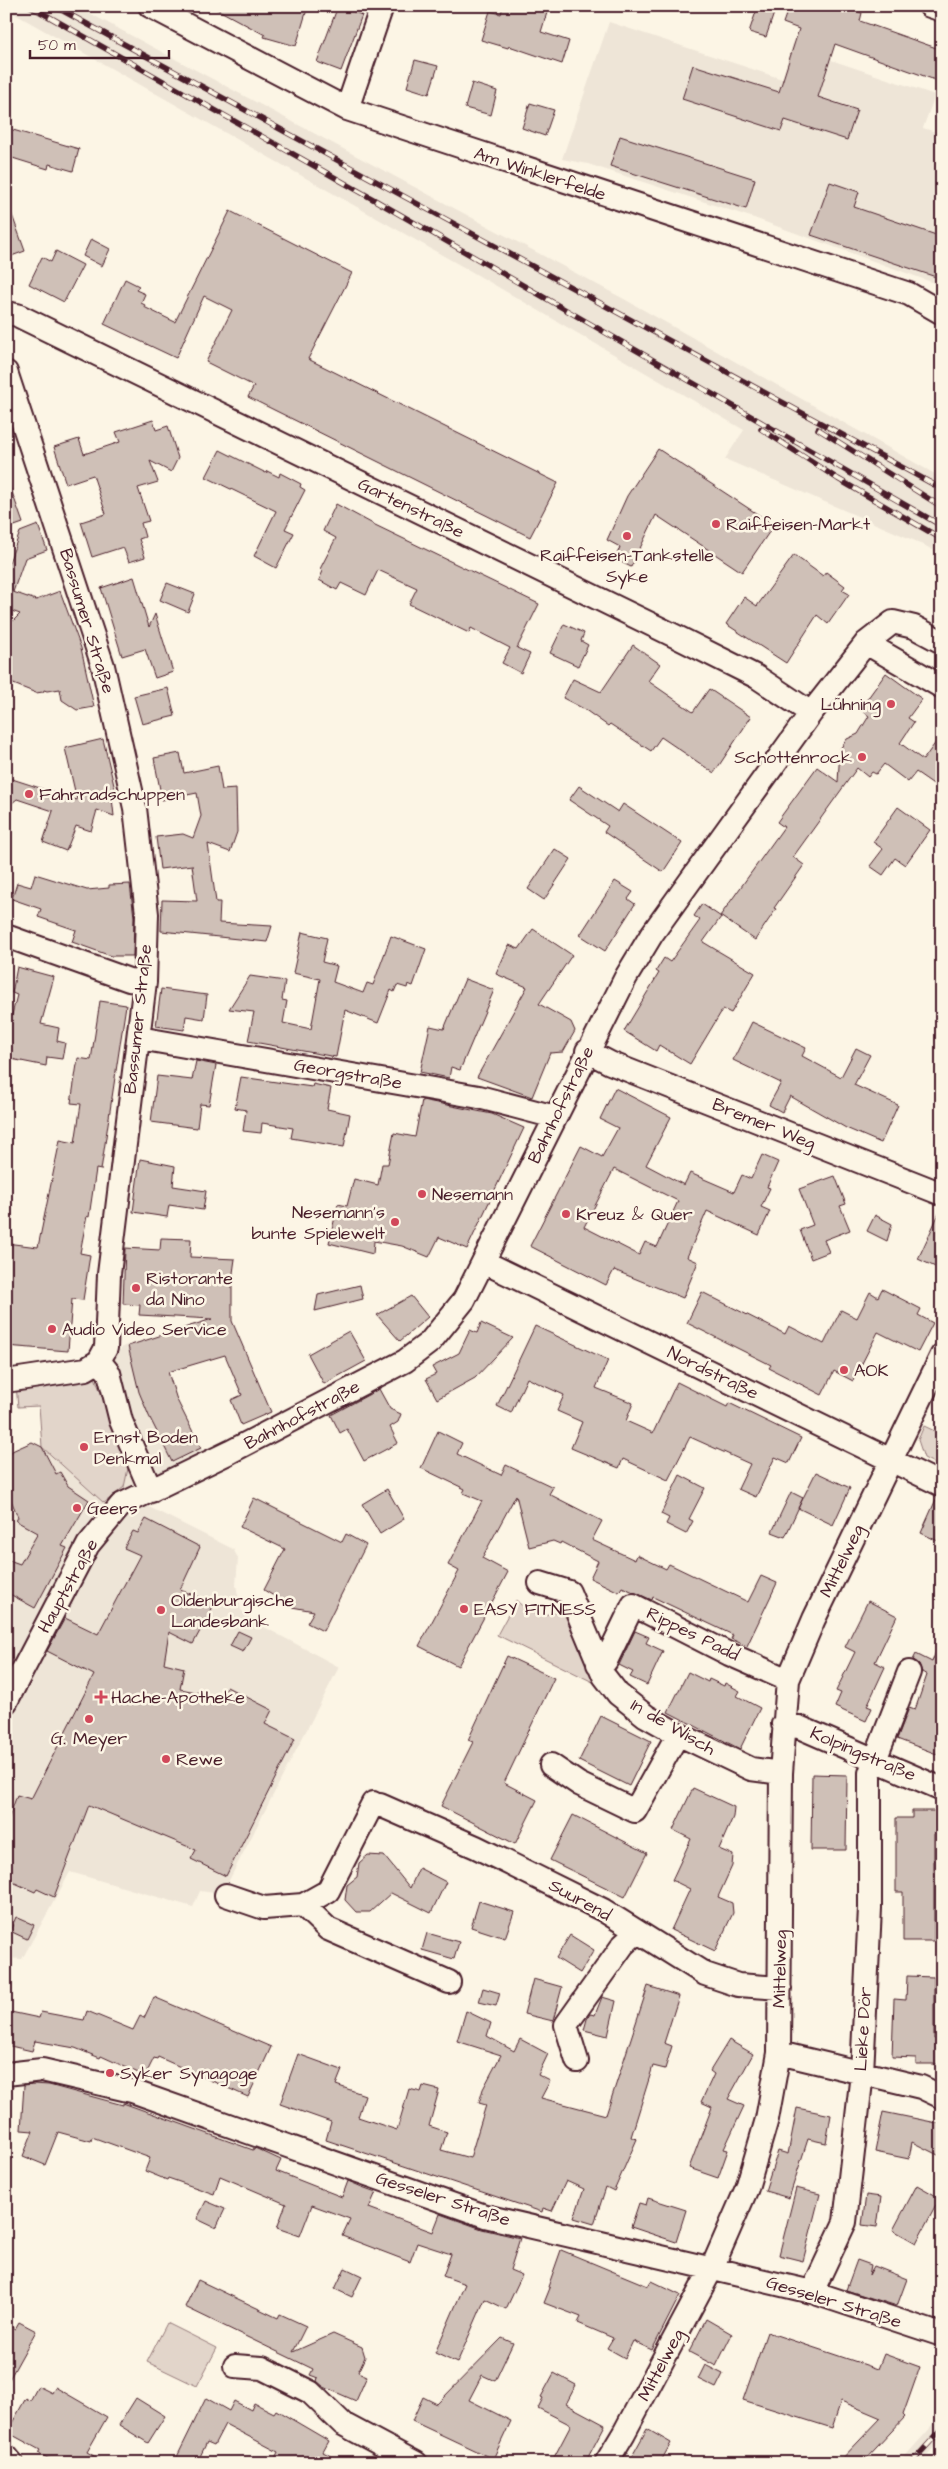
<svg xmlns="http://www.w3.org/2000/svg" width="948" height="2469" viewBox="0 0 948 2469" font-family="'Architects Daughter',sans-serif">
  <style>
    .built { fill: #eee5d7 }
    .green { fill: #e2d5ca; stroke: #967a7a }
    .building { fill: #cfc0b7; stroke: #4a1f2b; fill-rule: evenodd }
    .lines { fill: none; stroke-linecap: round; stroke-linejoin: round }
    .minor-casing { stroke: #4a1f2b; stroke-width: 26 }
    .minor { stroke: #fcf5e5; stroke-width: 22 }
    .rail-casing { stroke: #4a1f2b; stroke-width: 5.5 }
    .rail { stroke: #fcf5e5; stroke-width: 4; stroke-dasharray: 11; stroke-linecap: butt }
    .poi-dot { fill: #d1495b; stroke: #fcf5e5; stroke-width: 2 }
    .labels { text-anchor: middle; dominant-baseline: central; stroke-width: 5; stroke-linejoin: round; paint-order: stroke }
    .street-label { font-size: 18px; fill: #4a1f2b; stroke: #fcf5e5 }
    .poi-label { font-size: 18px; fill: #4a1f2b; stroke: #fcf5e5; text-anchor: start }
  </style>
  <rect width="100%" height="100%" fill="#fcf5e5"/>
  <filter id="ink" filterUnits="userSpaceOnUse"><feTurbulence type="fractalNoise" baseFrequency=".02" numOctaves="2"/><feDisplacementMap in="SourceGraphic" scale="10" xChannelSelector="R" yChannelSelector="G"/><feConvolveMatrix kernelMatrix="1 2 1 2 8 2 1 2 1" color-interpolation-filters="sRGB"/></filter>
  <g filter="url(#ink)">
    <!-- built -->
    <path class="built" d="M6,6H76L624,299L942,478V555L920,543L725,459L744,430L474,273L6,9Z
      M609,22L782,79L793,43L832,55L831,60L935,95L923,128L942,134V287L937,284L754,218L588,164L562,159Z
      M158,1337L177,1400L204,1453L131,1498L233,1549L238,1558L236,1585L241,1610L253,1621L339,1667L222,1894L200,1891L193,1907L70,1872L22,1959L6,1958V1519L15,1510L6,1488V1462L12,1451L32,1442L42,1447L114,1423L94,1375L124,1346Z
      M942,2415V2438L920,2463H899Z"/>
    <!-- green -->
    <path class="green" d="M94,1375L129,1464L124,1487L104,1503L42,1447L39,1406L18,1407L16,1385Z
      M924,1426L939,1433L942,1429V1467L924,1458L918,1440Z
      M516,1600C535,1619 542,1616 567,1610L599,1685L497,1635Z
      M167,2323L217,2348L197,2386L147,2362Z"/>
    <!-- building -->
    <path class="building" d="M211,6H308L296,46L264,37L265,35Z
      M338,6L362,15L341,71L317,62Z
      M503,6H549L541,32L569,41L562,64L509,46L508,48L481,40L490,11L501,14Z
      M758,6L775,10L766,37L749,32Z
      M789,6H843L862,13L860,21L942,50V71L938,81L835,44L818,97L857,110L847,140L785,120L781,131L682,99L693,65L779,92L799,29L783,23Z
      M415,60L438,66L429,94L407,87Z
      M472,83L497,91L491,115L465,108Z
      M530,103L554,110L545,136L522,128Z
      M6,128L79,149L73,171L49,164L48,169L6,156Z
      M620,136L755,179L746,209L610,166Z
      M830,182L859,192L854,207L942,237V279L811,235Z
      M8,204L25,251L6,258V205Z
      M230,211L352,273L308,359L558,483L530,537L248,397L254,386L206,362L232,310L204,296L176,358L104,324L125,279L139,286L136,290L145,294L141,303L145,305L144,307L175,322Z
      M91,239L110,249L102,266L83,256Z
      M56,251L83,265L64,302L29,284L42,257L51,262Z
      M153,420L156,430L168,426L178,458L171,472L150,461L158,482L138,488L149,521L141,523L145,537L139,539L145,557L129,562L123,547L92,557L81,522L106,514L93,475L66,484L54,447L79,439L84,454L120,442L116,432Z
      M658,449L774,525L742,572L656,515L631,567L615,559L620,547L607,540L627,496Z
      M220,450L266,473L267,471L279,477L280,473L301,484L300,487L305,490L285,529L294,533L276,568L254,556L276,511L206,477Z
      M8,481L23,523L6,529V482Z
      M336,504L373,524L539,604L517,648L530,654L521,673L502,663L510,648L471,628L469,633L409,604L417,588L378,570L366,595L341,583L337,590L319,580L323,571L320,569L336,538L323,531Z
      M38,525L47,550L25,558L13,592L36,600L60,591L81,648L94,707L77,710L62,700L60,689L47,691L44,690L43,692L36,693L6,681V628L20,614L6,609V571L20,532Z
      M794,555L823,576L826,572L845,586L842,590L849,594L828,624L817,615L786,663L726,624L744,597L757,606Z
      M134,577L149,627L155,614L173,672L155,678L145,649L122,656L101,588Z
      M167,583L195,594L188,612L160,600Z
      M564,624L584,633L581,641L588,645L578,666L550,653Z
      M633,645L660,664L648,681L693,712L709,689L751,717L714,773L661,737L651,751L610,724L608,726L584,709L563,698L573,679L601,692Z
      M886,673L922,699L908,718L914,722L900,743L923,760L942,734V790L916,772L908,782L884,764L876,774L872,772L868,777L857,768L793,857L804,865L774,908L776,909L755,940L720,916L784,827L777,822L817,767L838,782L840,749L847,739L858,734L869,716L860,709Z
      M168,688L175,716L142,724L134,696Z
      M103,739L117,798H112L114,816L97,810L91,831L76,826L66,851L43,842L53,811L17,799L6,808V777L77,800L65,748Z
      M180,753L184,773L218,766L222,790L236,789L237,832L230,852L208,844L216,902H220L219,923L272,926L267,942L161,931L162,900L197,901L192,865L160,869L156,837L183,834L193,838L201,816L197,793L162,800L154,758Z
      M579,786L618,812L623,804L682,843L663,872L604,832L608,826L569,800Z
      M898,807L930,830L905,865L895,858L883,875L870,866L883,849L873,842Z
      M555,849L571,859L544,900L528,889Z
      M35,874L87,890L109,888V885L130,884L134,917L133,956H111L72,942L76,930L38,917L41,909L12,899L17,883L31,887Z
      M615,881L633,892L628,899L635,904L605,951L580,935Z
      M702,904L721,917L703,942L755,973L731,1013L723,1009L690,1064L659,1045L656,1051L624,1031L659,973L656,971L664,958L670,962L700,920L694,916Z
      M533,929L572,955L539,1004L571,1022L575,1031L563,1052L550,1053L532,1097L477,1077L527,987L496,974L509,945L519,949Z
      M302,932L327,938L322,962L337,966L333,982L363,993L367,983L373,985L391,936L426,949L413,986L408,984L407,988L397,985L394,992L391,990L378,1023L345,1010L336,1057L248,1041L254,1012L229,1009L250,976L285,981L282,1000L287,1001L283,1023L311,1029L320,979L293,973Z
      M17,967L54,977L41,1024L59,1028L57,1041L65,1043L62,1059L47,1057L46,1066L6,1058V1038L17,995L12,993Z
      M465,979L494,990L460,1070L451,1067L449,1078L420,1072L430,1026L444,1029Z
      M161,989L207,995L204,1019L186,1016L184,1030L156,1026Z
      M100,1001L126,1005L101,1170L96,1169L89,1217L87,1216L80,1253L90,1255L83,1300L72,1299L68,1351L6,1346V1243L38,1247L60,1140L75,1143L81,1104L71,1103L78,1058L91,1060Z
      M752,1022L806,1048L802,1056L841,1077L856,1048L870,1055L854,1085L898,1105L881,1143L846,1128L790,1096L782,1112L769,1105L781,1083L733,1060Z
      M196,1061L216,1065L209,1105L200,1104L197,1128L151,1122L157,1076L192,1080Z
      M241,1077L312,1087L313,1084L331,1088L327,1109L350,1114L344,1147L291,1138L293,1128L262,1123L261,1133L243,1131L246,1110L235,1108Z
      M615,1088L671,1117L646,1165L684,1185L690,1173L734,1192L742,1175L751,1179L762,1155L778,1162L767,1187L770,1188L761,1207L770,1211L759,1235L707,1211L687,1257L698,1262L683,1298L614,1270L606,1285L530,1246L581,1146L602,1157L618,1128L600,1119ZM614,1169L678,1201L657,1247L645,1242L639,1255L584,1227Z
      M422,1100L492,1114L524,1128L467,1249L439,1237L429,1257L402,1246L374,1241L373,1254L329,1243L338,1204L347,1206L354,1179L378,1185L382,1164H388L394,1133L415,1137Z
      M140,1159L175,1166L173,1186L206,1191L203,1210L169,1205L167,1217L133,1212Z
      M835,1176L846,1204L840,1206L850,1230L824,1240L829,1252L811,1259L800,1230L813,1225L799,1189Z
      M942,1207V1270L918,1259Z
      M875,1215L892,1224L887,1241L867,1231Z
      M161,1238L191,1239L190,1257L235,1259L232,1280V1321L271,1412L241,1425L231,1400L242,1395L225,1355L168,1372L177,1400L201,1448L172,1462L149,1416L139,1392L128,1346L212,1319L139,1315L140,1305L123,1304L125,1248L160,1250Z
      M360,1285L363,1299L315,1311L318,1295Z
      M882,1289L921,1309L918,1315L933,1323L918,1352L878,1332L853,1381L834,1371L822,1395L769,1368L771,1365L687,1323L702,1292L785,1334L789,1326L824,1344L841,1310L857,1318L870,1292L878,1297Z
      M411,1296L428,1317L400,1341L377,1315Z
      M481,1323L513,1338L475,1378L437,1399L426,1379L436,1374L432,1367L459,1353L470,1330L477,1333Z
      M535,1326L608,1360L596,1388L633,1403L626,1421L653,1433L677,1382L727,1407L729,1403L801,1438L789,1463L775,1457L756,1497L738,1489L750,1464L690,1437L668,1480L623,1459L619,1468L571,1448L582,1422L557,1411L564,1395L527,1378L511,1413L497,1406Z
      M349,1331L366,1361L324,1384L308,1354Z
      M379,1389L390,1409L401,1414L398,1422L390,1427L398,1443L364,1461L347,1429L340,1433L331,1415Z
      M438,1431L462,1443L457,1454L501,1475L506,1465L553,1487L549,1494L602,1521L592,1540L635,1560L637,1555L666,1569L669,1564L748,1602L761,1576L777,1583L747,1646L731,1639L733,1635L653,1597L652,1600L622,1587L619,1592L590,1578L598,1561L561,1542L560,1544L553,1541L529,1547L516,1495L482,1558L508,1572L458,1666L419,1646L459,1571L448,1565L482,1501L463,1493L465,1489L421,1468Z
      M32,1442L42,1447L56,1474L60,1472L68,1486L89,1500L62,1546L67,1548L35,1608L6,1592V1559L20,1564L38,1533L16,1521L18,1517L6,1488V1462L12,1451Z
      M816,1472L850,1488L833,1525L798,1508Z
      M680,1475L705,1488L689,1519L693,1521L686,1534L666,1524L669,1518L661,1514Z
      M387,1489L404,1519L380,1534L362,1504Z
      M791,1492L803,1498L785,1537L772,1532Z
      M937,1497L942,1498V1543L921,1533Z
      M254,1498L342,1542L346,1534L366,1545L323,1631L307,1623L314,1611L292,1607L264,1590L285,1549L240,1527Z
      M146,1519L200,1547L180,1590L215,1603L193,1644L169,1632L164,1663L184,1668L180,1689L202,1693L219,1701L227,1687L272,1710L265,1724L295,1739L226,1876L191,1859L196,1850L89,1805L54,1897L37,1889L35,1892L6,1879V1826L17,1795L31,1799L94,1675L47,1651L65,1618L98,1634L140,1555L124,1548L133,1531L138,1533Z
      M868,1601L897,1616L875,1662L885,1667L867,1706L872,1708L866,1721L835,1707L841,1693L836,1691L855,1652L845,1647Z
      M238,1631L251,1637L243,1652L230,1646Z
      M635,1631L649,1637L646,1643L663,1651L647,1685L630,1677L633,1672L619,1665Z
      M940,1641H942V1756L897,1739L909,1708L915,1710L927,1675L922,1672L919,1664L913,1660L916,1654L932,1662Z
      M507,1656L554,1678L504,1783L537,1800L515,1844L441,1806L473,1742L468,1740Z
      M688,1672L708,1682L709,1679L724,1686L725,1683L740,1691L737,1696L760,1708L740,1749L668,1712Z
      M601,1716L651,1741L629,1786L579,1761Z
      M812,1774L847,1775L846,1850H811Z
      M693,1788L734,1807L733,1817L719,1849L733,1855L732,1866L718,1897L732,1903L733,1913L715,1951L671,1930L690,1889L672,1880L691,1839L673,1830Z
      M912,1811H938V1832H934V1941H903V1892H896V1818H912Z
      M573,1815L647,1853L625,1897L550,1860Z
      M368,1855L384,1856L410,1888L419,1868L446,1882L431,1913L391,1893L370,1912H356L345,1900L347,1885L357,1877L359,1863Z
      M479,1901L514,1912L505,1938L471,1927Z
      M16,1917L34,1925L27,1939L10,1931Z
      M427,1933L459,1942L454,1959L422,1950Z
      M570,1935L594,1950L580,1973L556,1958Z
      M907,1976L934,1977V2039H941L940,2064H916V2058L892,2057L894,1999L906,2000Z
      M533,1979L562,1987L553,2021L524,2014Z
      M648,1986L679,1996L664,2043L672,2046L665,2069L653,2066L631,2137L637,2139L614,2191L606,2187L594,2224L574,2218L584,2189L566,2181L552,2211L543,2208L542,2212L326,2140L331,2122L280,2104L298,2054L342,2070L336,2085L365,2095L358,2117L397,2130L409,2089L421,2092L423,2086L439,2090L429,2126L447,2132L441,2150L470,2158L486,2105L479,2103L483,2089L501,2055L457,2041L466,2011L491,2023L487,2036L514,2051L520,2039L548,2054L538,2075L550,2081L541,2098L606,2115Z
      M483,1988L500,1993L496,2006L479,2002Z
      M154,1997L271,2047L248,2097L158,2057L157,2059L154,2058L145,2076L101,2056L100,2058L75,2048L35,2041L32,2051L6,2045V2011L39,2018L41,2012L84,2020L87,2011L133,2030L140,2016L144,2018Z
      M602,1997L616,2001L608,2036L584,2030L587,2019L590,2014L595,2015Z
      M729,2040L753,2054L728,2099L744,2106L724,2149L728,2150L718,2178L689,2168L712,2107L701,2102L714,2074L710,2071Z
      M33,2084L49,2085L123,2105V2103L253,2150L254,2148L257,2149L281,2160L276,2171L342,2197L348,2181L362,2187L376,2192L369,2208L433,2232L440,2214L482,2229L520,2238L510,2270L522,2275L506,2309L485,2299L457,2363L435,2353L465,2284L443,2276L451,2254L417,2243L410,2262L342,2236L350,2219L312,2205L300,2236L277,2228L286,2204L220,2176L214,2194L168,2178L167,2180L145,2171L150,2158L92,2137L91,2141L58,2132L45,2165L23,2156L33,2131L21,2130L24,2085Z
      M797,2108L831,2115L826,2143L808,2139L789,2198L765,2191L778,2151L788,2154Z
      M883,2112L942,2124V2157L912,2142L909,2159L875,2152Z
      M917,2185L940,2198L916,2243L893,2230Z
      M796,2188L820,2194L803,2261L779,2255Z
      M866,2195L881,2197L877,2227L862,2225Z
      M648,2198L686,2210L676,2242L631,2227L639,2203L646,2205Z
      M206,2201L225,2209L216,2228L197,2219Z
      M561,2250L648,2286L651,2281L680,2295L652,2350L633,2341L625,2358L607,2348L613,2338L578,2323L581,2317L544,2303L550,2288L548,2287Z
      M857,2260L871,2265L869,2275L874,2266L907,2279L897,2306L846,2290Z
      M345,2268L362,2276L352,2297L335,2289Z
      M198,2280L278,2318L280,2314L306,2326L293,2352L333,2334L362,2347L365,2357L358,2372L367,2376L356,2401L324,2387L317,2381L318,2378L310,2375L313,2369L185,2307Z
      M706,2319L732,2334L716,2366L689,2352Z
      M19,2322L36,2331L6,2385V2324L15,2329Z
      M767,2332L878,2369L884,2354L920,2367L903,2415L905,2417L862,2463H838L881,2418L841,2401L832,2428L743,2400Z
      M502,2338L513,2343L495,2381L482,2375L469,2400L511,2421L493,2459L412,2421L423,2397L437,2404Z
      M705,2365L723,2374L716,2388L698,2379Z
      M554,2373L576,2385L566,2404L605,2425L585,2463H551L571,2425L538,2408L543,2398L541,2397Z
      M38,2386L52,2393L55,2387L107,2417L87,2452L106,2463H57L38,2453L40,2450L7,2432L26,2398L30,2401Z
      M136,2398L165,2416L148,2443L119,2425Z
      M206,2398L229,2411L234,2401L251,2410L254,2403L274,2413L276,2410L329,2441L323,2452L344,2463H283L275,2458L278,2452L225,2424L214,2445L207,2442L197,2463H174Z
      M647,2429L671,2443L660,2463H640L631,2458Z"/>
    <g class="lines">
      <!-- minor casing -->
      <g class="minor-casing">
        <path id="minor" d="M150,6L347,109L909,294L942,313
          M930,6L942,10
          M347,109L382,6
          M6,313L17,315L677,637L757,677L811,713
          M6,372L103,666L135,808L147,914L145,982L109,1274L106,1348L99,1361L86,1369L6,1381
          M866,643L942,687
          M6,936L129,980L145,982
          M139,1038L479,1097L555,1117
          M587,1051L610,1063L942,1194
          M484,1262L942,1485
          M99,1361L109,1373L121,1421L151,1491
          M540,1583L569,1592L604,1676L618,1694L646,1716L678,1734L751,1769L781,1773
          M598,1664L606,1661L633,1605L729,1654L788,1680
          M6,1702L88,1545L121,1505L230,1452L405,1361L430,1342L464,1300L626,977L652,934L811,713L866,643L893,622L914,627L942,642
          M783,1724L799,1727L942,1789
          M551,1765L579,1784L635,1811L678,1734
          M373,1803L328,1891L303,1905L328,1929L449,1982
          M380,1805L476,1847L603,1910L705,1974L738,1985L780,1988
          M226,1895L264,1908L303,1905
          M779,2053L921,2087L942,2097
          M577,2061L566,2025L623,1945L636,1933
          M6,2074L42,2070L132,2091L485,2216L812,2292L942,2335
          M812,2292L845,2222L862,2073L870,1908V1773L909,1672
          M235,2366L262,2368L310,2392L343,2424L416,2463
          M6,2456L12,2463
          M606,2463L624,2433L712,2268L747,2188L767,2119L779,2053L781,1773L788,1680L814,1619L942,1355"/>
      </g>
      <!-- minor -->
      <use href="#minor" class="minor"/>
      <!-- rail casing -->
      <g class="rail-casing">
        <path id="rail" d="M30,6L373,199L942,526
          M54,6L942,489
          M761,429L838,479L942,539
          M818,429L942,507
          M911,2463L942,2429"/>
      </g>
      <!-- rail -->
      <use href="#rail" class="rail"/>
    </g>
  </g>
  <!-- markers -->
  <g class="poi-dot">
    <circle cx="716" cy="524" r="5"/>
    <circle cx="627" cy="536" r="5"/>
    <circle cx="891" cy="704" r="5"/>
    <circle cx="862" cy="757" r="5"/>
    <circle cx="29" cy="794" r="5"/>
    <circle cx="422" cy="1194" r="5"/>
    <circle cx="566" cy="1214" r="5"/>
    <circle cx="395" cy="1222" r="5"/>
    <circle cx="136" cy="1288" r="5"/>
    <circle cx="52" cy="1329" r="5"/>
    <circle cx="844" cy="1370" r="5"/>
    <circle cx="84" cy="1447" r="5"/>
    <circle cx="77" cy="1508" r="5"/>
    <circle cx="464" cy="1609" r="5"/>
    <circle cx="161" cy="1610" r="5"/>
    <path d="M98.5 1689.5h5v5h5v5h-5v5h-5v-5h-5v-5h5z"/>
    <circle cx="89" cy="1719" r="5"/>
    <circle cx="166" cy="1759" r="5"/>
    <circle cx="110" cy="2073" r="5"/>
  </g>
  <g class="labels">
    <!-- street labels -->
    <g class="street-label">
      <text transform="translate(540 174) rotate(18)">Am Winklerfelde</text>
      <text transform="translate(411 508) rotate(26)">Gartenstraße</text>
      <text transform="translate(87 621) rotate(73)">Bassumer Straße</text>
      <text transform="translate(138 1019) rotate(-84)">Bassumer Straße</text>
      <text transform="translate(348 1074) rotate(10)">Georgstraße</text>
      <text transform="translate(561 1105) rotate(-64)">Bahnhofstraße</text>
      <text transform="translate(764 1124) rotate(22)">Bremer Weg</text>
      <text transform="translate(713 1373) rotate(26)">Nordstraße</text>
      <text transform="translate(302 1415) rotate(-28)">Bahnhofstraße</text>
      <text transform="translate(842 1561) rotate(-64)">Mittelweg</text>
      <text transform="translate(68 1586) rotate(-61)">Hauptstraße</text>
      <text transform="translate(693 1634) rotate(26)">Rippes Padd</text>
      <text transform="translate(673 1727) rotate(30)">In de Wisch</text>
      <text transform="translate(863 1754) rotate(23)">Kolpingstraße</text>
      <text transform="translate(580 1900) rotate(29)">Suurend</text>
      <text transform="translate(780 1969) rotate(-89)">Mittelweg</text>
      <text transform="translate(863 2029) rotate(-87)">Lieke Dör</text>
      <text transform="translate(443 2199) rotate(18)">Gesseler Straße</text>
      <text transform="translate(834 2302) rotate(17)">Gesseler Straße</text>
      <text transform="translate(661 2365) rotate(-62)">Mittelweg</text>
    </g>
    <!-- poi labels -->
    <g class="poi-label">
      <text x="726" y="524">Raiffeisen-Markt</text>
      <text x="627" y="555" text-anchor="middle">Raiffeisen-Tankstelle<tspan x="627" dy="21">Syke</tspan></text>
      <text x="881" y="704" text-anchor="end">Lühning</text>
      <text x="852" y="757" text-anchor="end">Schottenrock</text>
      <text x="39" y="794">Fahrradschuppen</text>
      <text x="432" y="1194">Nesemann</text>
      <text x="385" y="1212" text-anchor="end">Nesemann's<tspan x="385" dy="21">bunte Spielewelt</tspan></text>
      <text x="576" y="1214">Kreuz &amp; Quer</text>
      <text x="146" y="1278">Ristorante<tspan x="146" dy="21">da Nino</tspan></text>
      <text x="62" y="1329">Audio Video Service</text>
      <text x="854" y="1370">AOK</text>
      <text x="94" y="1437">Ernst Boden<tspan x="94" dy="21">Denkmal</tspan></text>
      <text x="87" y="1508">Geers</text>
      <text x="171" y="1600">Oldenburgische<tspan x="171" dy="21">Landesbank</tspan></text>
      <text x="474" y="1609">EASY FITNESS</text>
      <text x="111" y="1697">Hache-Apotheke</text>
      <text x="89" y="1738" text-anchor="middle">G. Meyer</text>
      <text x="176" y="1759">Rewe</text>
      <text x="120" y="2073">Syker Synagoge</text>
    </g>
  </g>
  <!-- margin -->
  <rect width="948" height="2469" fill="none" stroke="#fcf5e5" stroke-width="25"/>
  <rect x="12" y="12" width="923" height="2444" fill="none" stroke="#4a1f2b" stroke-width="2" filter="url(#ink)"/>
  <!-- scale -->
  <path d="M30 50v8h139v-8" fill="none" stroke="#4a1f2b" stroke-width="2.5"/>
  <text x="38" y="50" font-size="15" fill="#4a1f2b" stroke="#fcf5e5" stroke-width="4" paint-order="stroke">50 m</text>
</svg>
